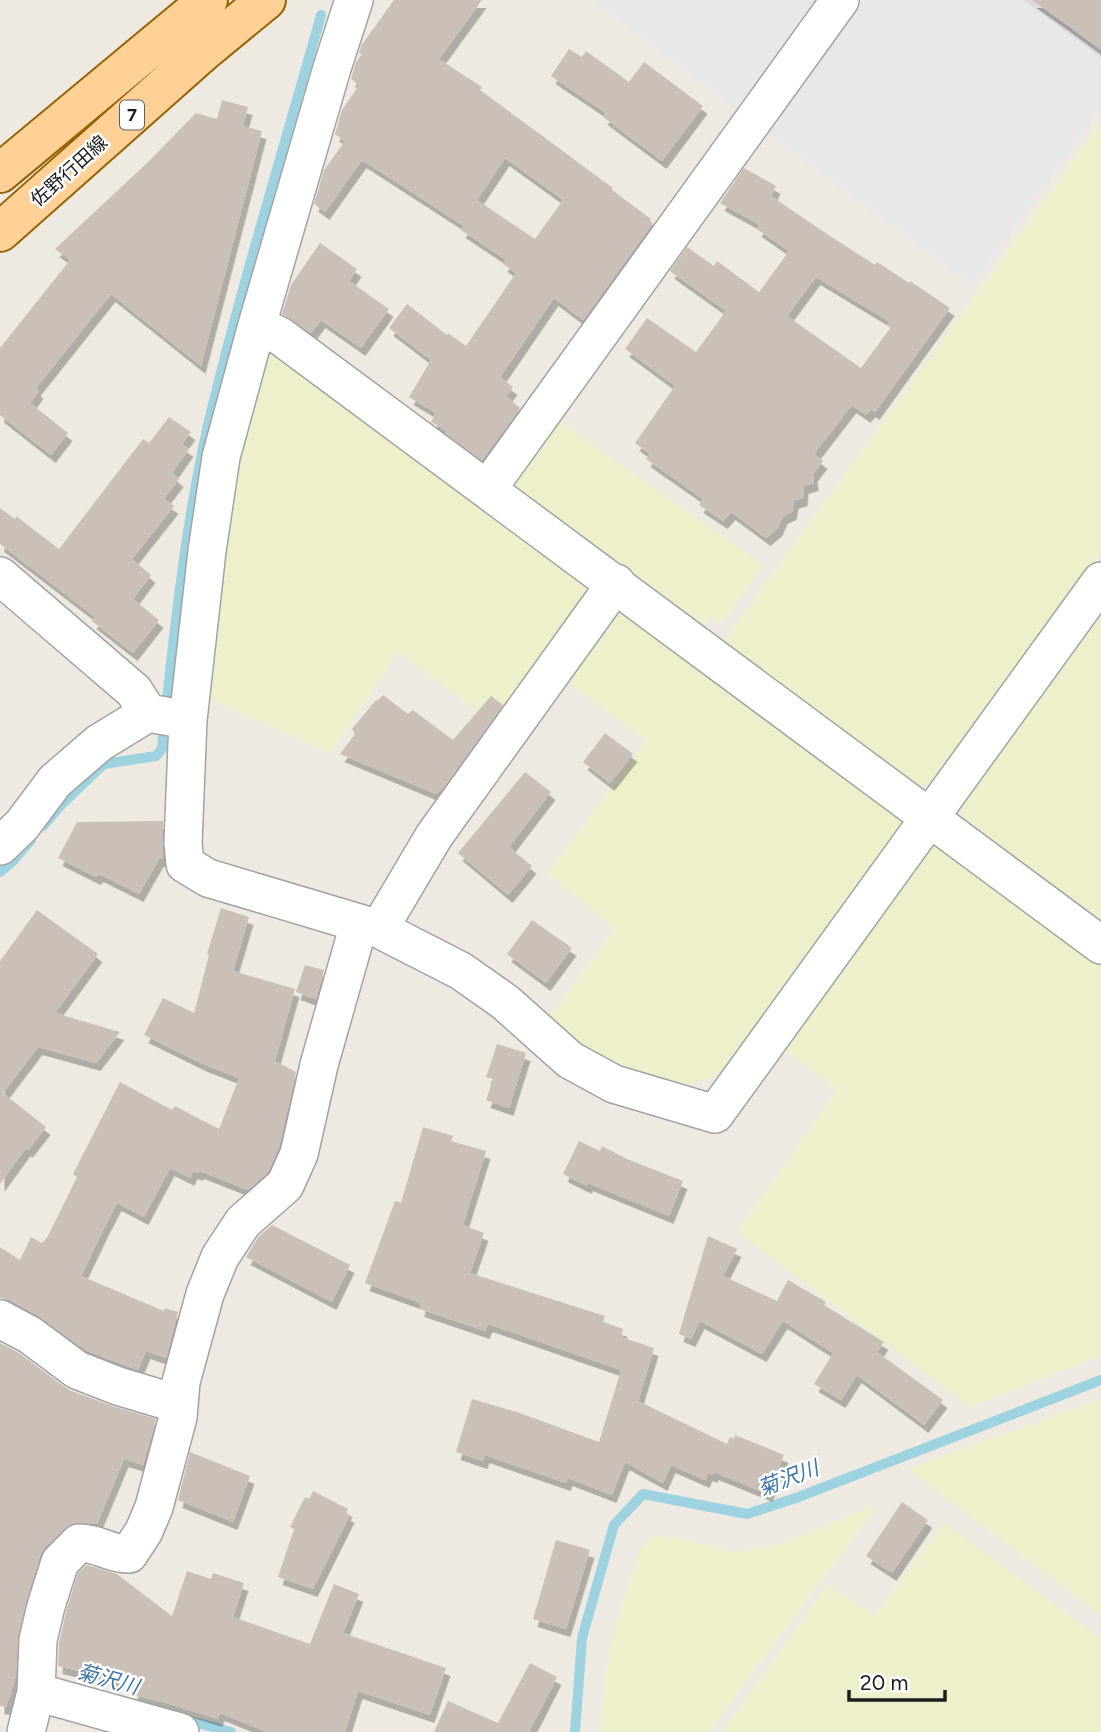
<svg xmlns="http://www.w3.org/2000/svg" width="1101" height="1732" viewBox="0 0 1101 1732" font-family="Figtree,'Noto Sans JP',sans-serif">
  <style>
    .residential { fill: #dbd9d9 }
    .farmland { fill: #edf0ca }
    .parking { fill: #e8e8e8 }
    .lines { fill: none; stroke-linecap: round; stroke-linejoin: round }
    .stream { stroke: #9dd2e1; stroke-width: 10 }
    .building { fill: #cbc0b7; fill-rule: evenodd; filter: url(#shadow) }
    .minor-casing { stroke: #a3a3a3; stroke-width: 40 }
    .major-casing { stroke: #956300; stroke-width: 42 }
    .minor { stroke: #fff; stroke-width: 37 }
    .major { stroke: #ffd196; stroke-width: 38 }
    .labels { text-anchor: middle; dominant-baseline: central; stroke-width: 5; stroke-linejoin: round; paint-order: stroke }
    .shield { fill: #fff; stroke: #606060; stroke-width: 2 }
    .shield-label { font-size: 18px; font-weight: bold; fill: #1c1c1c }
    .street-label { font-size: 19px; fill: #1c1c1c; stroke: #fff }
    .water-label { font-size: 21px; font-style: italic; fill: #3f76ac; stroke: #fff }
  </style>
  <defs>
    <filter id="shadow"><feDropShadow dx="4.5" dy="8" stdDeviation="0" flood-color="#0004"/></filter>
  </defs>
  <rect width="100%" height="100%" fill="#efeae1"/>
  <!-- residential -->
  <path class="residential" d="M1023,0H1101V58Z"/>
  <!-- farmland -->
  <path class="farmland" d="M1101,122V550L929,783L915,787L722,644Z
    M271,345L591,588L495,723L398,652L331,753L204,696L235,459Z
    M556,419L763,565L721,623L711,617L705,625L508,485Z
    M615,604L905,820L717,1076L682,1086L593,1054L547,1021L615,929L548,873L647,741L561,677Z
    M1101,616V921L965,818L961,806Z
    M935,843L1101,955V1355L970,1407L737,1232L838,1090L783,1048Z
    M1101,1399V1615L908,1469Z
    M868,1508H875L708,1732H601L605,1676L615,1629L640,1551L654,1536L671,1537L736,1552L783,1544Z
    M944,1523L1101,1639V1732H723L828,1585L874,1616Z"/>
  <!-- parking -->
  <path class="parking" d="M592,0H822L743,114Z
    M858,0H1023L1101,58V108L973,286L761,128Z"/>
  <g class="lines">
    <!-- stream -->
    <path class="stream" d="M166,709C176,614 187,519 208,425C241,287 283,151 321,15
      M43,826L62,804L104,764L156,756L162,749L164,724
      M0,872L12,862L31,840
      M184,1719L231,1732
      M575,1732L582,1638L614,1525L643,1494L747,1514L796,1498L1101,1380"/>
  </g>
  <!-- building -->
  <path class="building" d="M394,0H482L439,59L482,87L480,90L613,188L612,190L651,219L650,221L653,223L583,320L554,298L500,377L513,387L506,396L520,408L482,460L445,433L447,431L431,422L436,413L409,397L431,360L389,328L407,304L447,335L448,333L466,346L516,273L503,264L506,260L461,230L464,226L362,160L325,212L314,204L324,170L345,141L335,134L342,110L359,85L351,79L356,62L362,54L359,53L361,46ZM505,158L563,200L535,239L477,200Z
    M1032,0H1101V50L1063,22Z
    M569,49L582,57L586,51L629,82L644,62L703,106L662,161L603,117L606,113L551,76Z
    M222,100L248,107L243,126L262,131L201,366L111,294L36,388L39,391L30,403L68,433L51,455L0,415V348L70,260L55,249L148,162L196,113L217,119Z
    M744,168L776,186L771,196L827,234L875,265L877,262L909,283L910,281L950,308L875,412L871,409L866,415L852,405L814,454L823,461L813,474L814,483L804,486L803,498L794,501L792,512L783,516L778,528L766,538L731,512L723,521L699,505L703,499L646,459L650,454L635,443L675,386L625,349L647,318L696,352L726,311L670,271L687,247L714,266L717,261L759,292L789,251L757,229L760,225L720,203ZM816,277L890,322L887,325L891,327L861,368L787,316Z
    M320,243L357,269L349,281L389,309L361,348L321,320L311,333L282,314L291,285Z
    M169,417L191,432L182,444L189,449L172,473L179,479L164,499L174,506L132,559L151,575L133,599L159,620L133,653L92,621L95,617L0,544V508L15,519L16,516L59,549L143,439L149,443Z
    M383,695L408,714L413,710L453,740L491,696L503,705L444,787L436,794L340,754L355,734L352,729L376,700L377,701Z
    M605,733L633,754L610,783L583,762Z
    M525,772L551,792L509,847L532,866L508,895L458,853Z
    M163,821V859H159L139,894L99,874L96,877L58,858L77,822Z
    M221,908L249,917L233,971L295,989L275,1061L296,1072L279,1147L268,1172L248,1190L200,1171L198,1173L193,1171L190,1178L170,1168L144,1217L117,1203L104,1228L81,1276L164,1311L165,1308L178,1312L166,1358L146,1351L138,1370L87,1351L40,1317L10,1300L0,1298V1247L20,1260L31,1237L42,1243L48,1236L77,1177L73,1174L120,1082L172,1110L175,1106L219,1129L239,1078L203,1064L144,1035L163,998L194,1013L209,955L207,954Z
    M37,910L98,954L55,1013L120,1032L96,1063L38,1047L3,1093L46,1127L28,1150L26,1148L0,1184V961Z
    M532,920L572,948L546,983L507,954Z
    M305,965L324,970L316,999L296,992Z
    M497,1044L526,1053L509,1108L486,1100L493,1079L486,1077Z
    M423,1127L453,1136L451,1141L486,1151L463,1225L484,1233L470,1273L605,1316L603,1322L623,1329L621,1337L654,1348L638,1401L727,1444L730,1437L734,1439L735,1435L784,1455L768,1494L714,1472L713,1475L708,1473L705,1480L671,1465L663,1483L625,1462L612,1495L568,1478L566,1483L485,1455L483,1461L456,1452L472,1399L517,1412L599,1442L621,1370L488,1324L485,1331L420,1309L421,1303L365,1283L395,1201L401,1203Z
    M579,1141L600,1151L602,1146L627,1159L683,1181L669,1216L588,1183L587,1186L563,1174Z
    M272,1225L350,1265L332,1302L246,1257L259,1236Z
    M708,1236L737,1249L723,1276L777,1301L788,1280L826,1302L824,1305L884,1342L877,1352L943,1400L924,1425L857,1375L841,1400L814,1384L833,1353L783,1321L762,1354L700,1321L691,1339L679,1334Z
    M0,1343L19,1353L69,1390L112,1406L156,1419L143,1465L124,1459L97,1524H71L45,1547L40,1555L18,1635L16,1676L6,1707L0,1706Z
    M190,1452L250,1476L233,1522L178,1500Z
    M313,1491L348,1509L346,1513L350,1515L313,1589L278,1577L294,1529L290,1527L305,1497L309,1499Z
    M902,1502L928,1520L892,1573L866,1556Z
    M556,1540L590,1550L566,1629L533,1619Z
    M87,1565L117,1574L172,1616L187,1571L211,1579L213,1573L244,1583L233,1617L310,1644L334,1584L359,1594L343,1633L446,1668L430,1715L358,1691L345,1732H267L220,1713L218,1719L163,1702L132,1695L135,1685L58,1666L59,1643L66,1612L78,1573Z
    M530,1663L557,1677L529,1732H434L448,1701L498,1723Z"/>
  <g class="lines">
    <!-- minor casing -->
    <g class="minor-casing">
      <path id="minor" d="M257,325L280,336L1101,945
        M488,488L840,0
        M0,576L134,691L148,713
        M188,720L207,551L221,457L257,325L332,68L354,0
        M0,846L22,825L55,781L99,743L148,713L188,720L183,843L185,864L208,878L379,929L461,971L505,1002L570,1060L614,1084L715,1114L1101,581
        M379,929L434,836L616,583
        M0,1319L30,1335L77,1370L118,1386L178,1404
        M36,1692L180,1732
        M26,1732L36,1692L38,1640L46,1606L60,1562L79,1543C100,1543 108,1554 129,1554L144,1531L154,1507L178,1417L181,1382L205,1294L220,1257L243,1222L285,1185L299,1154L319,1065L359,924"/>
    </g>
    <!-- major casing -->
    <g class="major-casing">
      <path id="major" d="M0,173L208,0
        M0,232L204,51L266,0"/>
    </g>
    <!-- minor -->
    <use href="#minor" class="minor"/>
    <!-- major -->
    <use href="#major" class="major"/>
  </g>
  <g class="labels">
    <!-- shield labels -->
    <rect class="shield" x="120" y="100.5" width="24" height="29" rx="5"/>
    <g class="shield-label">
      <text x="132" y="115">7</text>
    </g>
    <!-- street labels -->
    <g class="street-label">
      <text transform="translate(69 171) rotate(-42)">佐野行田線</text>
    </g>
    <!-- water labels -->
    <g class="water-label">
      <text transform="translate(788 1478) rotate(-21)">菊沢川</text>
      <text transform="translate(108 1679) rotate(15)">菊沢川</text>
    </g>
  </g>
  <!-- scale -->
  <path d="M849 1690v10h96v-10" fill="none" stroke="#1c1c1c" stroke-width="3.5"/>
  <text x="860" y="1690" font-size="21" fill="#1c1c1c" stroke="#ffffff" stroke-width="5" paint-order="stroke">20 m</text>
</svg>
